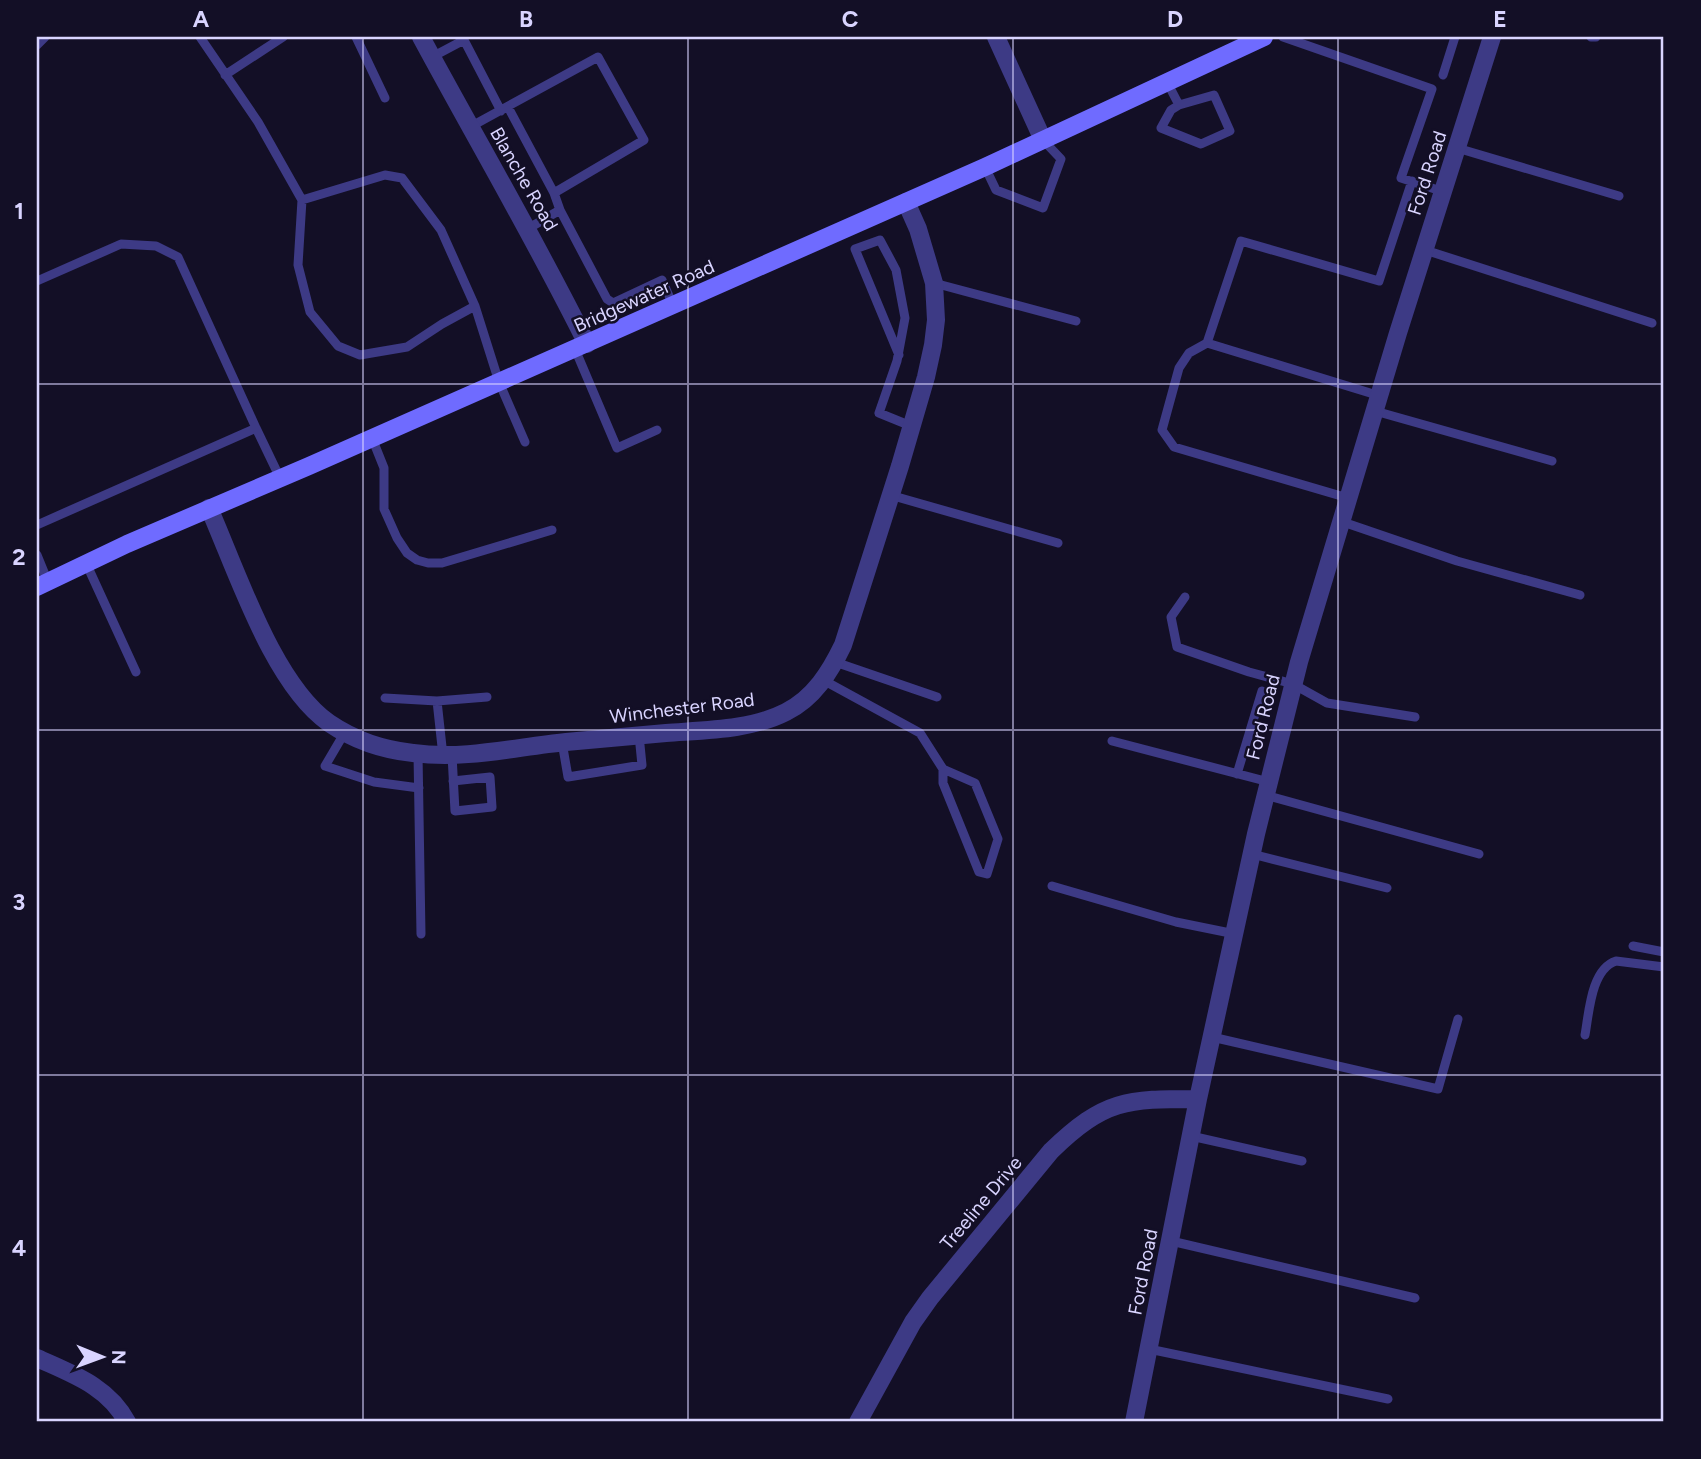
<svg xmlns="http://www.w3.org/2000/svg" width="1701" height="1459" viewBox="0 0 1701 1459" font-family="Figtree,sans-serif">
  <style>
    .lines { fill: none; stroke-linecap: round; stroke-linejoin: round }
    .lane { stroke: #3d3a85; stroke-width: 9 }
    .street { stroke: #3d3a85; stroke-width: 18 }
    .secondary { stroke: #6f6bff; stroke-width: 18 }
    .grid { fill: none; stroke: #d9d4ff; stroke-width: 2; stroke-opacity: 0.55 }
    .labels { text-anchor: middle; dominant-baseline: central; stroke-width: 5; stroke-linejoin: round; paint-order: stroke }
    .street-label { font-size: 19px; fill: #d9d4ff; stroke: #130f26 }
    .neatline { fill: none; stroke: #d9d4ff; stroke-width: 2.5 }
    .grid-label { font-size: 23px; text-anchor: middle; font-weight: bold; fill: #d9d4ff }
  </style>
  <rect width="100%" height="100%" fill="#130f26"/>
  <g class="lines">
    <!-- lane -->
    <path class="lane" d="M200,37L258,122L302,200L298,265L310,312L338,346L360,355L407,347L442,324L475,306L499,382L525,442
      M356,37L385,98
      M1283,37L1432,89L1401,178L1444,192
      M1591,37H1596
      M37,45L45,37
      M432,57L464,40L501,111
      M225,75L283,37
      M1443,75L1455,37
      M1167,82L1179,105L1214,95L1230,131L1201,144L1161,128L1171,110L1179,105
      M508,107L554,193L560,210L529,228
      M470,127L598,57L644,140L554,193
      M1457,148L1619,196
      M985,167L996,190L1043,208L1061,159L1043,140
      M302,200L385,175L402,178L441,230L475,306
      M560,210L607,299L613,303L662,280L673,305
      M1425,250L1652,323
      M37,281L121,244L156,246L178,257L256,428
      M934,283L1076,321
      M1207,343L1189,353L1179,368L1162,430L1174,447L1348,498
      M575,349L617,448L657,430
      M899,355L855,249L880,240L896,270L905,318L897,361L879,413L911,426
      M1380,396L1207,343L1241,241L1379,281L1412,181
      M1375,411L1552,461
      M372,438L384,468V509L397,538L407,553L417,560L428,563H442L552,530
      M890,495L1058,543
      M1340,521L1457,561L1580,595
      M37,525L256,428L280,478
      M37,555L48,582
      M86,563L136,672
      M1185,597L1171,617L1177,647L1249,672L1293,684L1327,703L1415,717
      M835,662L937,697
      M823,680L920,733L943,769V783L979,872L987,874L998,839L975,783L943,769
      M385,698L437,701
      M345,732L325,766L374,782L419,788
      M1112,741L1269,782
      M562,742L568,777L642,765L639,735
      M418,754L421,934
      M452,755L455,811L492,807L490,777L453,781
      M443,756L437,701L487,697
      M1237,774L1262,691
      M1265,795L1479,854
      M1252,854L1387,888
      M1052,886L1176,922L1235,934
      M1633,946L1664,952
      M1585,1035C1589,1013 1591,969 1616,961L1664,967
      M1212,1037L1438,1089L1458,1019
      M1191,1136L1302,1161
      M1171,1241L1415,1298
      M1149,1349L1388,1399"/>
    <!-- street -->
    <path class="street" d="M421,37C476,139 535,239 587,344
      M996,37L1043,140
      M209,508C237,571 273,684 329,723C354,740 384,750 413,753C465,760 515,747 566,742C599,739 633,736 666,733C705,730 751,730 786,712C814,698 830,672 843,645L900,466L926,377L933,345L936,320L934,283L918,229L906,202
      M37,1358C72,1374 108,1386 127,1422
      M858,1422L913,1322L930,1298L1051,1151C1105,1099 1126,1099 1198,1099
      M1134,1422L1198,1099L1256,834L1299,662L1398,333L1492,37"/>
    <!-- secondary -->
    <path class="secondary" d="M37,587L127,544L309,466L985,167L1264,37"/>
  </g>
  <!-- grid -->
  <path class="grid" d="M363,37V1422M688,37V1422M1013,37V1422M1338,37V1422M37,384H1664M37,730H1664M37,1075H1664"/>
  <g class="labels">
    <!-- street labels -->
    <g class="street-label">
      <text transform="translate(1427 173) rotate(-72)">Ford Road</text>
      <text transform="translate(524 179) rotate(60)">Blanche Road</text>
      <text transform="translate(644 296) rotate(-24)">Bridgewater Road</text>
      <text transform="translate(682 708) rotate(-7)">Winchester Road</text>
      <text transform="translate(1263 717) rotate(-76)">Ford Road</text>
      <text transform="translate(981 1203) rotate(-50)">Treeline Drive</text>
      <text transform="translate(1143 1272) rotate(-79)">Ford Road</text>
    </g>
  </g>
  <!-- border -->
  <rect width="1701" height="1459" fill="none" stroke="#130f26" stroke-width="77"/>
  <!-- north arrow -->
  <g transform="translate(102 1357) rotate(91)" stroke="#130f26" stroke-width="5" paint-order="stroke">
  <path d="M0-5L12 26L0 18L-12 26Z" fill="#d9d4ff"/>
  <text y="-10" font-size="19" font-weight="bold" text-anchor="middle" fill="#d9d4ff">N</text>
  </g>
  <rect x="38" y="38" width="1624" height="1382" class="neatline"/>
  <g class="grid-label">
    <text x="201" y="27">A</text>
    <text x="526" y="27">B</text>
    <text x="850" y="27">C</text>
    <text x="1175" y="27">D</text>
    <text x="1500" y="27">E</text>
    <text x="19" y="219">1</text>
    <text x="19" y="565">2</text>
    <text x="19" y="910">3</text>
    <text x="19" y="1256">4</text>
  </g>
</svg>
